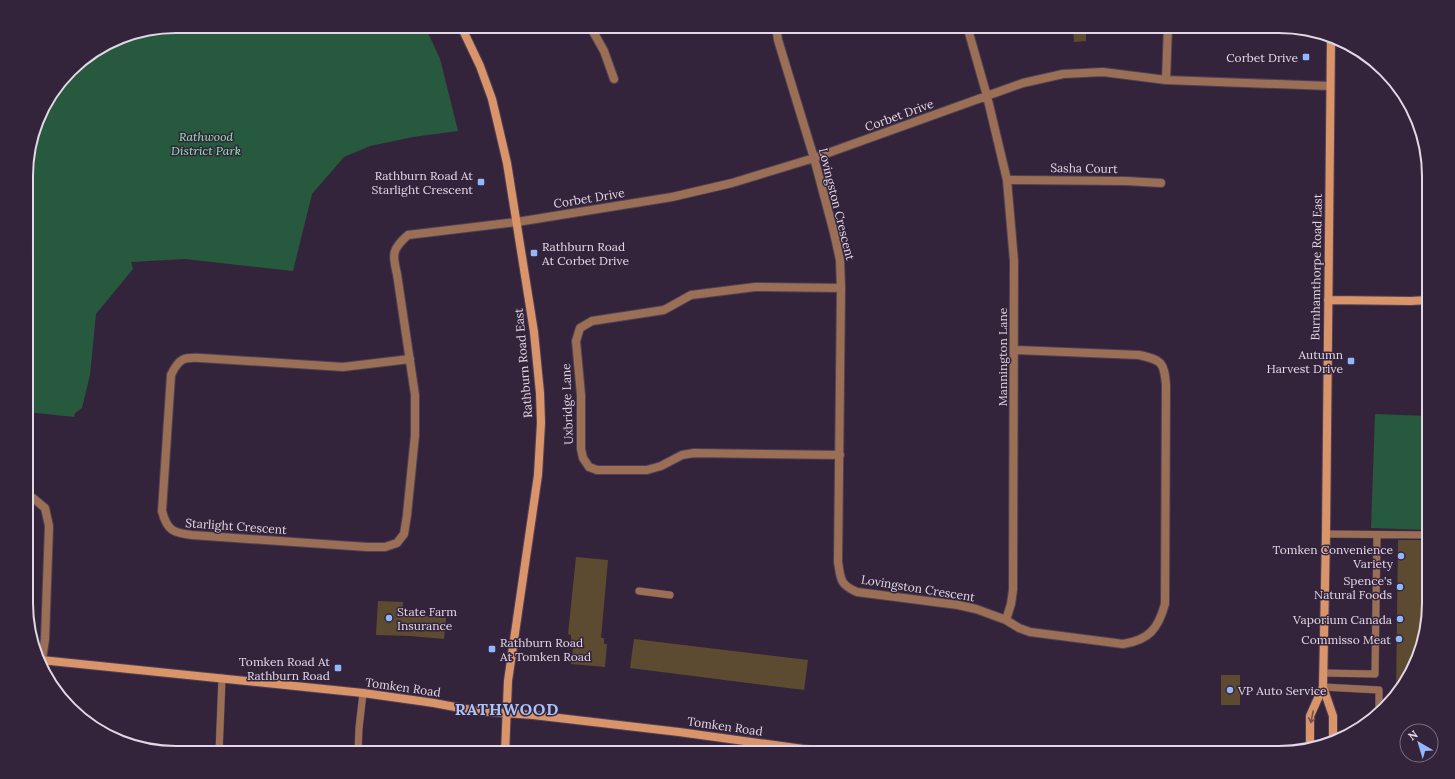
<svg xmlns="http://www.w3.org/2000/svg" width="1455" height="779" viewBox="0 0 1455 779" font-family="Lora,serif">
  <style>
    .green { fill: #26593d }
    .building { fill: #5d4b31 }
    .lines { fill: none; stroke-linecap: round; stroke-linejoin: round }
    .lane-casing { stroke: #504156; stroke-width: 8 }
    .street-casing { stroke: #504156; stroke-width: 10 }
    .secondary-casing { stroke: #504156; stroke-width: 10 }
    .lane { stroke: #9a6f55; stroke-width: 7 }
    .street { stroke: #9a6f55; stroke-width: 8 }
    .secondary { stroke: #d9946a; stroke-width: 8 }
    .oneway { stroke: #76514e }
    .poi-dot { fill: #93b7fd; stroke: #34243b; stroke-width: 1.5 }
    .labels { text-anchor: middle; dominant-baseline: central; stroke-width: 3; stroke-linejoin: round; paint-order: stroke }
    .poi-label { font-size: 12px; fill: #e2d7e6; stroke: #34243b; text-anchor: end }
    .street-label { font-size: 12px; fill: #e2d7e6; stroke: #34243b }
    .park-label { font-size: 12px; font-style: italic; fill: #8ce9b3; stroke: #34243b }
    .district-label { font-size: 16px; font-weight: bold; letter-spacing: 1px; fill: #a8c4f8; stroke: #34243b }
    .rim { fill: none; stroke: #e2d7e6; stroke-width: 2 }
  </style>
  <rect width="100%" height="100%" fill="#34243b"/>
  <!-- green -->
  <path class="green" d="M176,26H425L440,59L458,131L413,137L370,146L344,157L312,194L293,271L185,259L131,262L133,269L96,314L90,375L82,408L75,413L74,417L27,412L26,166L42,109L77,63L119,37Z
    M1375,414L1428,416L1429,530L1371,528Z
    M565,747L591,751L592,753H550Z"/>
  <!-- building -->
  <path class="building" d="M1073,26H1086V41L1074,42Z
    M1398,540H1426L1427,613L1413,670L1396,696Z
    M576,557L608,560L601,638H604V644H607L605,667L571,664L574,641H571V635L568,634Z
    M378,601L403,602L402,614L446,618L444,639L410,636L376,635Z
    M634,639L808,660L804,690L630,668Z
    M1221,675H1240V705H1221Z"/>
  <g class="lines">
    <!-- lane casing -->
    <g class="lane-casing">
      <path id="lane" d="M1326,534L1429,535
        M639,591L670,595
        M1323,673L1375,674L1377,535
        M1323,687L1379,690V713
        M219,753L222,678
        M358,753L359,728L363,693"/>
    </g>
    <!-- street casing -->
    <g class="street-casing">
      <path id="street" d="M590,26L604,51L614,79
        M776,26L778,40L814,158L834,233L840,260L841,288L838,562C841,579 839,584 857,592L958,605L976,609L1006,620L1019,628L1030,632L1123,644C1149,640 1158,629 1165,604L1166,385C1164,362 1162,360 1139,355L1014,350
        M967,26L987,96L1007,180L1014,261L1013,590L1011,604L1006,620
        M1166,80L1168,26
        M1007,180L1126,181L1161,183
        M410,359L343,367L201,358C184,357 179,358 171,375L162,511C167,531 174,533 192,535L367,547H385L397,543L404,534L407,515L415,435V395L397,274C392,254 392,249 408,235L517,222L672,197L732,183L814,158L1023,83L1063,74L1103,72L1166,80L1330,86
        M840,455L694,453L682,455L661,466L647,470H597L589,467L583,458L581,449V395L576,341L580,328L592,321L664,310L691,295L755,287L841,288
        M27,497L33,498L45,508L49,526L45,639L42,660"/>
    </g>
    <!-- secondary casing -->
    <g class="secondary-casing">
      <path id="secondary" d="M461,26L480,66L492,99L507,163L534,332L540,393L541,423L538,475L508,681L505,753
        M1331,38L1326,534L1323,687L1333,716V742
        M1328,300L1411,301L1428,300
        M41,660L363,693L434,703L476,711L533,715L679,732L832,753
        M1310,748V716L1323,687"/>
    </g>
    <!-- lane -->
    <use href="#lane" class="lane"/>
    <!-- street -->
    <use href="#street" class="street"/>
    <!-- secondary -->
    <use href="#secondary" class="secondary"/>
  </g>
  <!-- one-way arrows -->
  <defs><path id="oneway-shaft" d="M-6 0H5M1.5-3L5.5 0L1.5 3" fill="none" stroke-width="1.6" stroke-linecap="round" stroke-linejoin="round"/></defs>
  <use class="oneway" href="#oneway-shaft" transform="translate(1312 717) rotate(101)"/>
  <!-- markers -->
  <g class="poi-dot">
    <rect x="1302" y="53" width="8" height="8" rx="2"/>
    <rect x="477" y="178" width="8" height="8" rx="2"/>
    <rect x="530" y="249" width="8" height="8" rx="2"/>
    <rect x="1347" y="357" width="8" height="8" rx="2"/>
    <circle cx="1401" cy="556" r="4"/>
    <circle cx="1400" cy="587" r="4"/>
    <circle cx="389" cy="618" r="4"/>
    <circle cx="1400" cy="619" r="4"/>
    <circle cx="1399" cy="639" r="4"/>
    <rect x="488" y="645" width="8" height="8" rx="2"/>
    <rect x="334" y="664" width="8" height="8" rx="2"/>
    <circle cx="1230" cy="690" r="4"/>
  </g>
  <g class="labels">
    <!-- poi labels -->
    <g class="poi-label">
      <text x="1298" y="57">Corbet Drive</text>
      <text x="473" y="175">Rathburn Road At<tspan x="473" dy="14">Starlight Crescent</tspan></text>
      <text x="542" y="246" text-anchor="start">Rathburn Road<tspan x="542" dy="14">At Corbet Drive</tspan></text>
      <text x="1343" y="354">Autumn<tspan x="1343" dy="14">Harvest Drive</tspan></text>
      <text x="1393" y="549">Tomken Convenience<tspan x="1393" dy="14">Variety</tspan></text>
      <text x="1392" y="580">Spence's<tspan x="1392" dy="14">Natural Foods</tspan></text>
      <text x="397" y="611" text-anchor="start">State Farm<tspan x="397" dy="14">Insurance</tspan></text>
      <text x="1392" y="619">Vaporium Canada</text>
      <text x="1391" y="639">Commisso Meat</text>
      <text x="500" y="642" text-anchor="start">Rathburn Road<tspan x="500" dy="14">At Tomken Road</tspan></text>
      <text x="330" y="661">Tomken Road At<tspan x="330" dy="14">Rathburn Road</tspan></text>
      <text x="1238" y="690" text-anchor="start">VP Auto Service</text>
    </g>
    <!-- street labels -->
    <g class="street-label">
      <text transform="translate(899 115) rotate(-20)">Corbet Drive</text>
      <text transform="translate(1084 168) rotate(1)">Sasha Court</text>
      <text transform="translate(589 198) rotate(-9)">Corbet Drive</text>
      <text transform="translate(837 204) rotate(76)">Lovingston Crescent</text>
      <text transform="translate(1316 267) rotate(-89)">Burnhamthorpe Road East</text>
      <text transform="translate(1002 357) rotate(-90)">Mannington Lane</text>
      <text transform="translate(523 363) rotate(-95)">Rathburn Road East</text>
      <text transform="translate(567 404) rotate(-92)">Uxbridge Lane</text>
      <text transform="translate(236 526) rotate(4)">Starlight Crescent</text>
      <text transform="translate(918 588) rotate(9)">Lovingston Crescent</text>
      <text transform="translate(403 687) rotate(8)">Tomken Road</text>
      <text transform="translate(725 726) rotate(8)">Tomken Road</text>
    </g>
    <!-- park labels -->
    <g class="park-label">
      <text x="206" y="136">Rathwood<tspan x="206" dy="14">District Park</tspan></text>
    </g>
    <!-- district labels -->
    <g class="district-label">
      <text x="507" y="709">RATHWOOD</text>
    </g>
  </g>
  <!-- crop -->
  <path d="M0 0H1455V779H0ZM176 33H1279A143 143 0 0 1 1422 176V603A143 143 0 0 1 1279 746H176A143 143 0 0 1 33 603V176A143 143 0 0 1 176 33Z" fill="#34243b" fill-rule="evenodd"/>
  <path class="rim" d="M176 33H1279A143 143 0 0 1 1422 176V603A143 143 0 0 1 1279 746H176A143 143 0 0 1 33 603V176A143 143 0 0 1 176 33Z"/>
  <!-- north arrow -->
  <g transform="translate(1419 743) rotate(322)"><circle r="19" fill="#34243b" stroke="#7a6c7f"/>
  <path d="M0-3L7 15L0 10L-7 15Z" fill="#93b7fd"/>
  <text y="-6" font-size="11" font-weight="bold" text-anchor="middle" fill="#e2d7e6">N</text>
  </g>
</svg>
